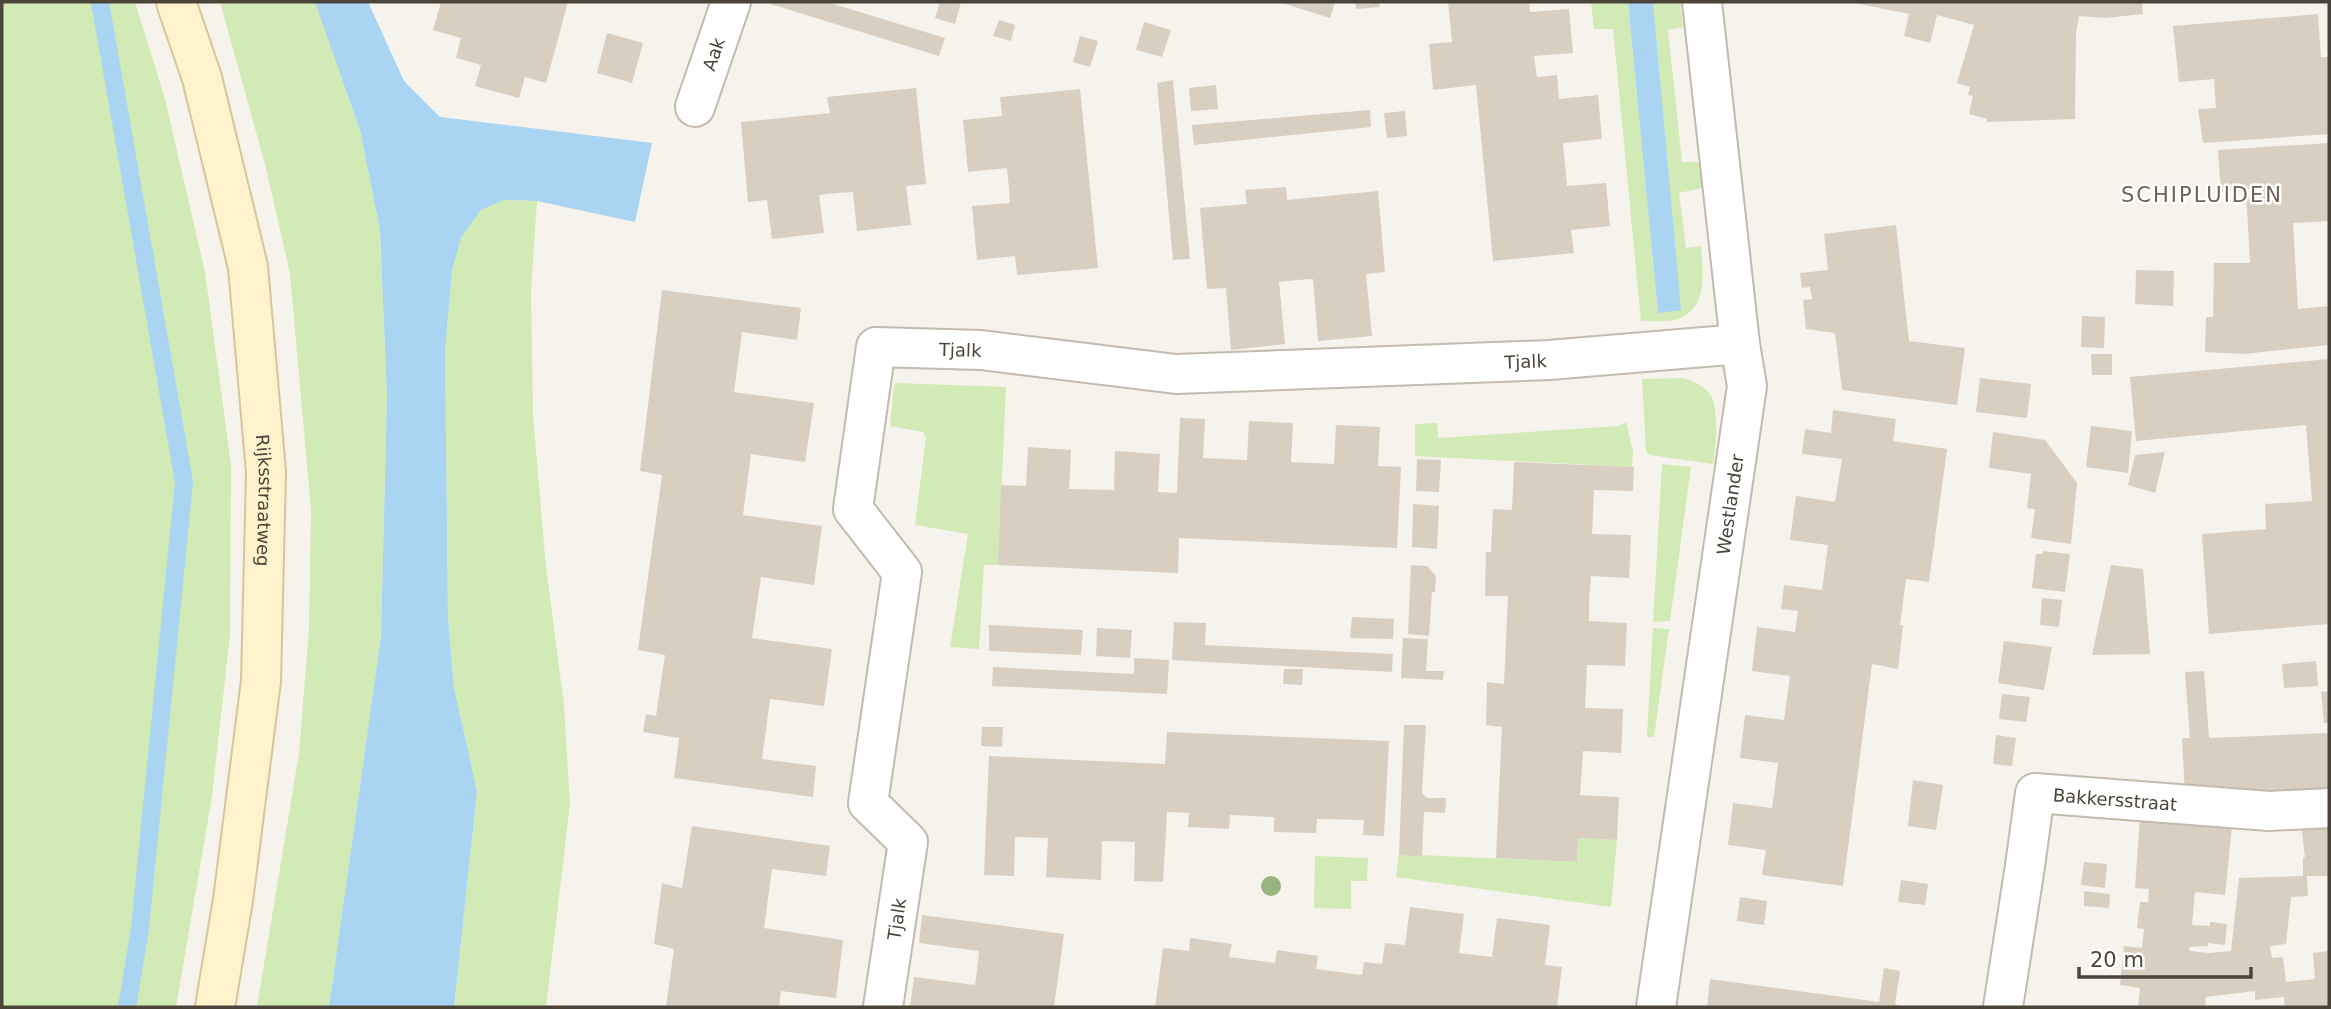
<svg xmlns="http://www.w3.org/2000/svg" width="2331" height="1009" viewBox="0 0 2331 1009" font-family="'DejaVu Sans',sans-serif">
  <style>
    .green { fill: #d2eab5 }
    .water { fill: #a9d4f2 }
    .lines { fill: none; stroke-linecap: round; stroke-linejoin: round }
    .stream { stroke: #a9d4f2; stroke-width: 18 }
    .building { fill: #d8cfc1 }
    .pedestrian-casing { stroke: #c2bbae; stroke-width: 42 }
    .minor-casing { stroke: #c2bbae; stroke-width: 42 }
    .secondary-casing { stroke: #d6c79b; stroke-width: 42 }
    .pedestrian { stroke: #fff; stroke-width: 38 }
    .minor { stroke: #fff; stroke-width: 38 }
    .secondary { stroke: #fff3cd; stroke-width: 38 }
    .tree { fill: #97b381 }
    .labels { text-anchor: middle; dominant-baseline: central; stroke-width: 5; stroke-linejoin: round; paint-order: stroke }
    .street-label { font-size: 18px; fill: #4b4439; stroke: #fff }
    .quarter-label { font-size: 21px; letter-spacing: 2px; fill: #6e6250; stroke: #fff }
  </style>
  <rect width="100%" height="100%" fill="#f6f3ec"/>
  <!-- green -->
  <path class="green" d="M2,2H135L165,99L205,272L231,465L230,635L212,796L176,1007H2Z
    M220,2H316L360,130L380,230L387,396L381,636L329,1007H257L299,753L309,630L311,510L290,274L266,168Z
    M1591,2H1628L1658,312L1680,309L1653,2H1680L1683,27L1668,30L1682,162H1699L1702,188L1679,193L1686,248L1701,246C1703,273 1709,310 1675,320C1665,322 1652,321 1641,321L1613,29H1594Z
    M504,200L537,201L531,292L533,416L546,567L564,705L570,804L546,1007H454L477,791L454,688L448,617L445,351L452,271L460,237L481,210Z
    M1683,378C1694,381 1705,386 1711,396C1719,410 1716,448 1713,464L1650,455L1646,452L1642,379Z
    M897,383L1006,387L998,565H984L979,649L950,647L968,534L915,525L926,438L923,432L890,426L894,386Z
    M1626,422L1633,452L1632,467L1415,456V424L1437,423L1438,438L1619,426Z
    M1662,464L1691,467L1670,621L1653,622Z
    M1653,628L1669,629L1654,737H1647Z
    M1578,838L1617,840L1611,907L1396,877L1399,854L1577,862Z
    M1315,856L1368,858L1367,881H1351V909L1314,908Z"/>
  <!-- water -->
  <path class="water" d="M315,2H368L404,81L440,117L652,143L635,222L537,201L504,200L481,210L461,237L452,271L445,351L448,617L454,688L477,791L454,1007H329L381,636L387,396L380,230L360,130Z
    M1628,2H1653L1681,310L1658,313Z"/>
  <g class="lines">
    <!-- stream -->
    <path class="stream" d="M100,2L184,482L140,928L127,1007"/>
  </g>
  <!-- building -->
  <path class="building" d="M441,2H568L546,83L525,77L519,98L475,86L481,65L456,58L461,38L433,30Z
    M764,2H827L945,38L939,56Z
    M940,2H961L955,24L935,18Z
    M1279,2H1335L1330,18Z
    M1355,2H1379L1380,7L1356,9Z
    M1448,2H1529L1530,12L1569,9L1573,53L1534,56L1537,77L1557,75L1559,99L1598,95L1602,139L1563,143L1567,186L1606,183L1610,226L1571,230L1574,253L1493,261L1476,85L1433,90L1429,44L1452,42Z
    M1850,2H2142L2143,14L2106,18L2079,16L2076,33L2075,119L1987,122V119L1969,114L1973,96L1968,95L1970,87L1957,83L1974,25L1937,15L1930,43L1904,36L1909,14Z
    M2318,14L2321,57H2329V134L2203,143L2198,109L2216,108L2214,79L2179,82L2173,26Z
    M999,20L1015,25L1011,41L993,36Z
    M1144,22L1171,30L1162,57L1136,50Z
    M607,33L643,43L632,83L597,73Z
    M1080,36L1098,41L1090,67L1073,62Z
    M1173,80L1190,259L1173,260L1157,83Z
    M1216,85L1218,109L1191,111L1189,88Z
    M916,88L926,184L906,186L911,225L857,231L853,192L837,193L819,195L824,233L772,239L767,200L748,202L741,122L830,113L827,97Z
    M1080,89L1098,268L1017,275L1015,256L977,260L972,206L1010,203L1009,188L1007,168L968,172L963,120L1002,116L1000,97Z
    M1370,110L1371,127L1194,145L1192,125Z
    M1405,111L1407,136L1387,138L1384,113Z
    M2329,143V221L2293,223L2298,309L2329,306V345L2244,354L2205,352L2206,317H2213L2214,263H2250L2246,191L2221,192L2218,150Z
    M1286,187L1287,200L1378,191L1385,272L1366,274L1372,336L1318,341L1313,279L1297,280L1279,282L1285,344L1231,350L1226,288L1207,289L1200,208L1247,204L1245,190Z
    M1896,225L1909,341L1965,348L1957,405L1842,390L1835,333L1806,329L1803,300L1812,299L1810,287L1802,288L1800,273L1828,270L1824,234Z
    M2136,270L2174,271L2173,306L2135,304Z
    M662,290L801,308L797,340L742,332L734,392L814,403L805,462L751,454L743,515L822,526L814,585L761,577L752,638L832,649L824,706L770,699L762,759L816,766L813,797L674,778L679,738L643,732L646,714L656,716L665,655L638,650L662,475L640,471Z
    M2082,316L2105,317L2104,348L2081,347Z
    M2091,354H2112V375H2092Z
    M2329,359V624L2209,634L2202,534L2266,529L2265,504L2312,501L2306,425L2136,441L2130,377Z
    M1980,378L2031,384L2027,418L1976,412Z
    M1833,410L1896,419L1893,441L1947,449L1929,582L1906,579L1900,625H1903L1898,669L1872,664L1843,886L1762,875L1766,850L1728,845L1733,803L1772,808L1778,763L1740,758L1745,715L1784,720L1790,676L1752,671L1757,627L1795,632L1798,611L1781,609L1784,585L1822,590L1828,545L1790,540L1796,496L1835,502L1842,459L1802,454L1805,429L1831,433Z
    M1180,418L1205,419L1203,458L1227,459L1247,460L1249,421L1293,423L1291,462L1334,464L1336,425L1380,427L1378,466L1401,467L1397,548L1179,538L1178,573L998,565L1001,485L1026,486L1028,447L1071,450L1069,489L1114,490L1115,451L1160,454L1158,492L1177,493Z
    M2091,426L2132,431L2128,473L2086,467Z
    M1993,432L2045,440L2077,483L2071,544L2031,538L2035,509L2027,508L2031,474L1989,468Z
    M2165,452L2155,493L2128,485L2135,455Z
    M1417,459L1441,460L1439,492L1416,491Z
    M1514,462L1634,467L1633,491L1594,490L1592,534L1631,535L1629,578L1591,576L1589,601V621L1627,623L1625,666L1587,665L1585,708L1623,709L1622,734L1621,753L1583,751L1580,795L1619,797L1617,840L1578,838L1577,862L1496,858L1502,727L1486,725L1487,682L1504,684L1508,596H1485L1486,552H1491L1493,509L1512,510Z
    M1413,504L1439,506L1437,549L1412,547Z
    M2043,551L2070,554L2065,592L2032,588L2036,554H2043Z
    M1411,565L1427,566L1436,576L1435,592H1432L1429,636L1408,634Z
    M2111,565L2143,569L2150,654L2092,655Z
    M2042,598L2062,600L2059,627L2040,625Z
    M1352,617L1394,619L1393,639L1350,638Z
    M1174,622L1206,623L1205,645L1393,654L1392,672L1172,660Z
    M989,625L1083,630L1081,655L989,651Z
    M1097,628L1132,630L1130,658L1096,656Z
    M1403,638L1428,639L1426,671H1444L1443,680L1401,678Z
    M2004,641L2052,647L2044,690L1998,683Z
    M1134,658L1169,660L1167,694L992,686L993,667L1134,674Z
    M2316,661L2318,686L2284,688L2282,664Z
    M1284,669H1303L1302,685L1283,684Z
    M2204,671L2209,738L2329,733V792L2185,794L2182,738H2190L2185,672Z
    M2329,691V723H2324L2321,692Z
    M2002,694L2030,697L2026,722L1999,719Z
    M1404,725H1426L1422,793L1427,798H1446L1445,813L1424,812L1422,856L1399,855Z
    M982,727H1003L1002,747L981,746Z
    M1167,732L1389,741L1384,836L1363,835L1364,820L1317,819L1316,833L1274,832V817L1230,815L1229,829L1188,827L1189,813L1167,812L1163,882L1134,881L1135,842L1102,841L1101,880L1046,877L1048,838L1015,837L1014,876L984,875L989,756L1165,764Z
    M1996,735L2016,738L2012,766L1993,764Z
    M1913,780L1943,785L1936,830L1908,826Z
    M2140,817L2232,826L2225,895L2195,892L2192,925L2210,926V922L2227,924L2225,945L2208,943V946L2189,947L2190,951L2209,953L2231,951L2239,878L2303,876V858L2305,857L2301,823L2329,820V876H2307L2308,896L2291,897L2286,944L2270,946L2272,958L2283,957L2286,982L2315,979L2313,953L2329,951V1007H2285L2284,997L2255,1000V991L2206,997L2205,1007H2138L2140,988L2120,985L2124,946L2142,948L2144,929L2137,928L2140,902H2148L2149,889L2135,888Z
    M692,826L830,846L826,876L772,869L764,928L843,940L836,998L781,991L779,1007H666L674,949L654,944L662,883L682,888Z
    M2084,862L2107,864L2105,888L2081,885Z
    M1901,880L1928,884L1925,905L1898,902Z
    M2084,891L2110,894L2109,908L2084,906Z
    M1740,897L1767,901L1764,925L1737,921Z
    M1410,907L1464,914L1459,953L1476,955L1492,957L1497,918L1550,925L1545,965L1562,967L1557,1007H1155L1163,948L1189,951L1190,938L1232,944L1229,957L1275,963L1277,950L1318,956L1316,969L1362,975L1364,962L1382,964L1385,943L1405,945Z
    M922,915L1064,934L1054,1007H910L914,977L975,985L977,970L979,951L919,943Z
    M1884,968L1900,971L1895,1004L1903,1007H1707L1710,979L1879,1002Z"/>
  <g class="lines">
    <!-- pedestrian casing -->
    <g class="pedestrian-casing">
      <g id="pedestrian">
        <path id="s1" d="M2025,866L2035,793L2269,811L2329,808"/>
      </g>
    </g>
    <!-- minor casing -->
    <g class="minor-casing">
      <g id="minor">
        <path id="s2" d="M695,107L731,2"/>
        <path id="s3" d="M883,1007L908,842L868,803L902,572L853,509L876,347L981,350L1176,374L1549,360L1740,344"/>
        <path id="s4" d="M1656,1007L1747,386L1740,344L1702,2"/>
        <path d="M2003,1007L2025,866"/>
      </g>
    </g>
    <!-- secondary casing -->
    <g class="secondary-casing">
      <g id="secondary">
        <path id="s5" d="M176,2L202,78L248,267L266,472L261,681L233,900L215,1007"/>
      </g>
    </g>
    <!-- pedestrian -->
    <use href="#pedestrian" class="pedestrian"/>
    <!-- minor -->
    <use href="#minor" class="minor"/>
    <!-- secondary -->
    <use href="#secondary" class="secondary"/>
  </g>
  <!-- trees -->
  <circle class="tree" cx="1271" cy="886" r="10"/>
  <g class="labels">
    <!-- street labels -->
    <g class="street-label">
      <text stroke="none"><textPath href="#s2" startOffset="56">Aak</textPath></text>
      <text stroke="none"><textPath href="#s3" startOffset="784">Tjalk</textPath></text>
      <text stroke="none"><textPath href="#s3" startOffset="1351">Tjalk</textPath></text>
      <text stroke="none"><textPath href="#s5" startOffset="509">Rijksstraatweg</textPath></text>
      <text stroke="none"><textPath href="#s4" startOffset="508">Westlander</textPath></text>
      <text stroke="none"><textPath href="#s1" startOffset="154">Bakkersstraat</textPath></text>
      <text stroke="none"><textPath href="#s3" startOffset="89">Tjalk</textPath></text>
    </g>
    <!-- quarter labels -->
    <g class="quarter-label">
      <text x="2202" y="195">SCHIPLUIDEN</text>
    </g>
  </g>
  <!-- border -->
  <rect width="2331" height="1009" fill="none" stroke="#4b4439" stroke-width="7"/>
  <!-- scale -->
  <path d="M2079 967v10h172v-10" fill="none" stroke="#4b4439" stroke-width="3.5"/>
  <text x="2090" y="967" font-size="21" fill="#4b4439" stroke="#ffffff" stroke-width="5" paint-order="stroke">20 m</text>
</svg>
